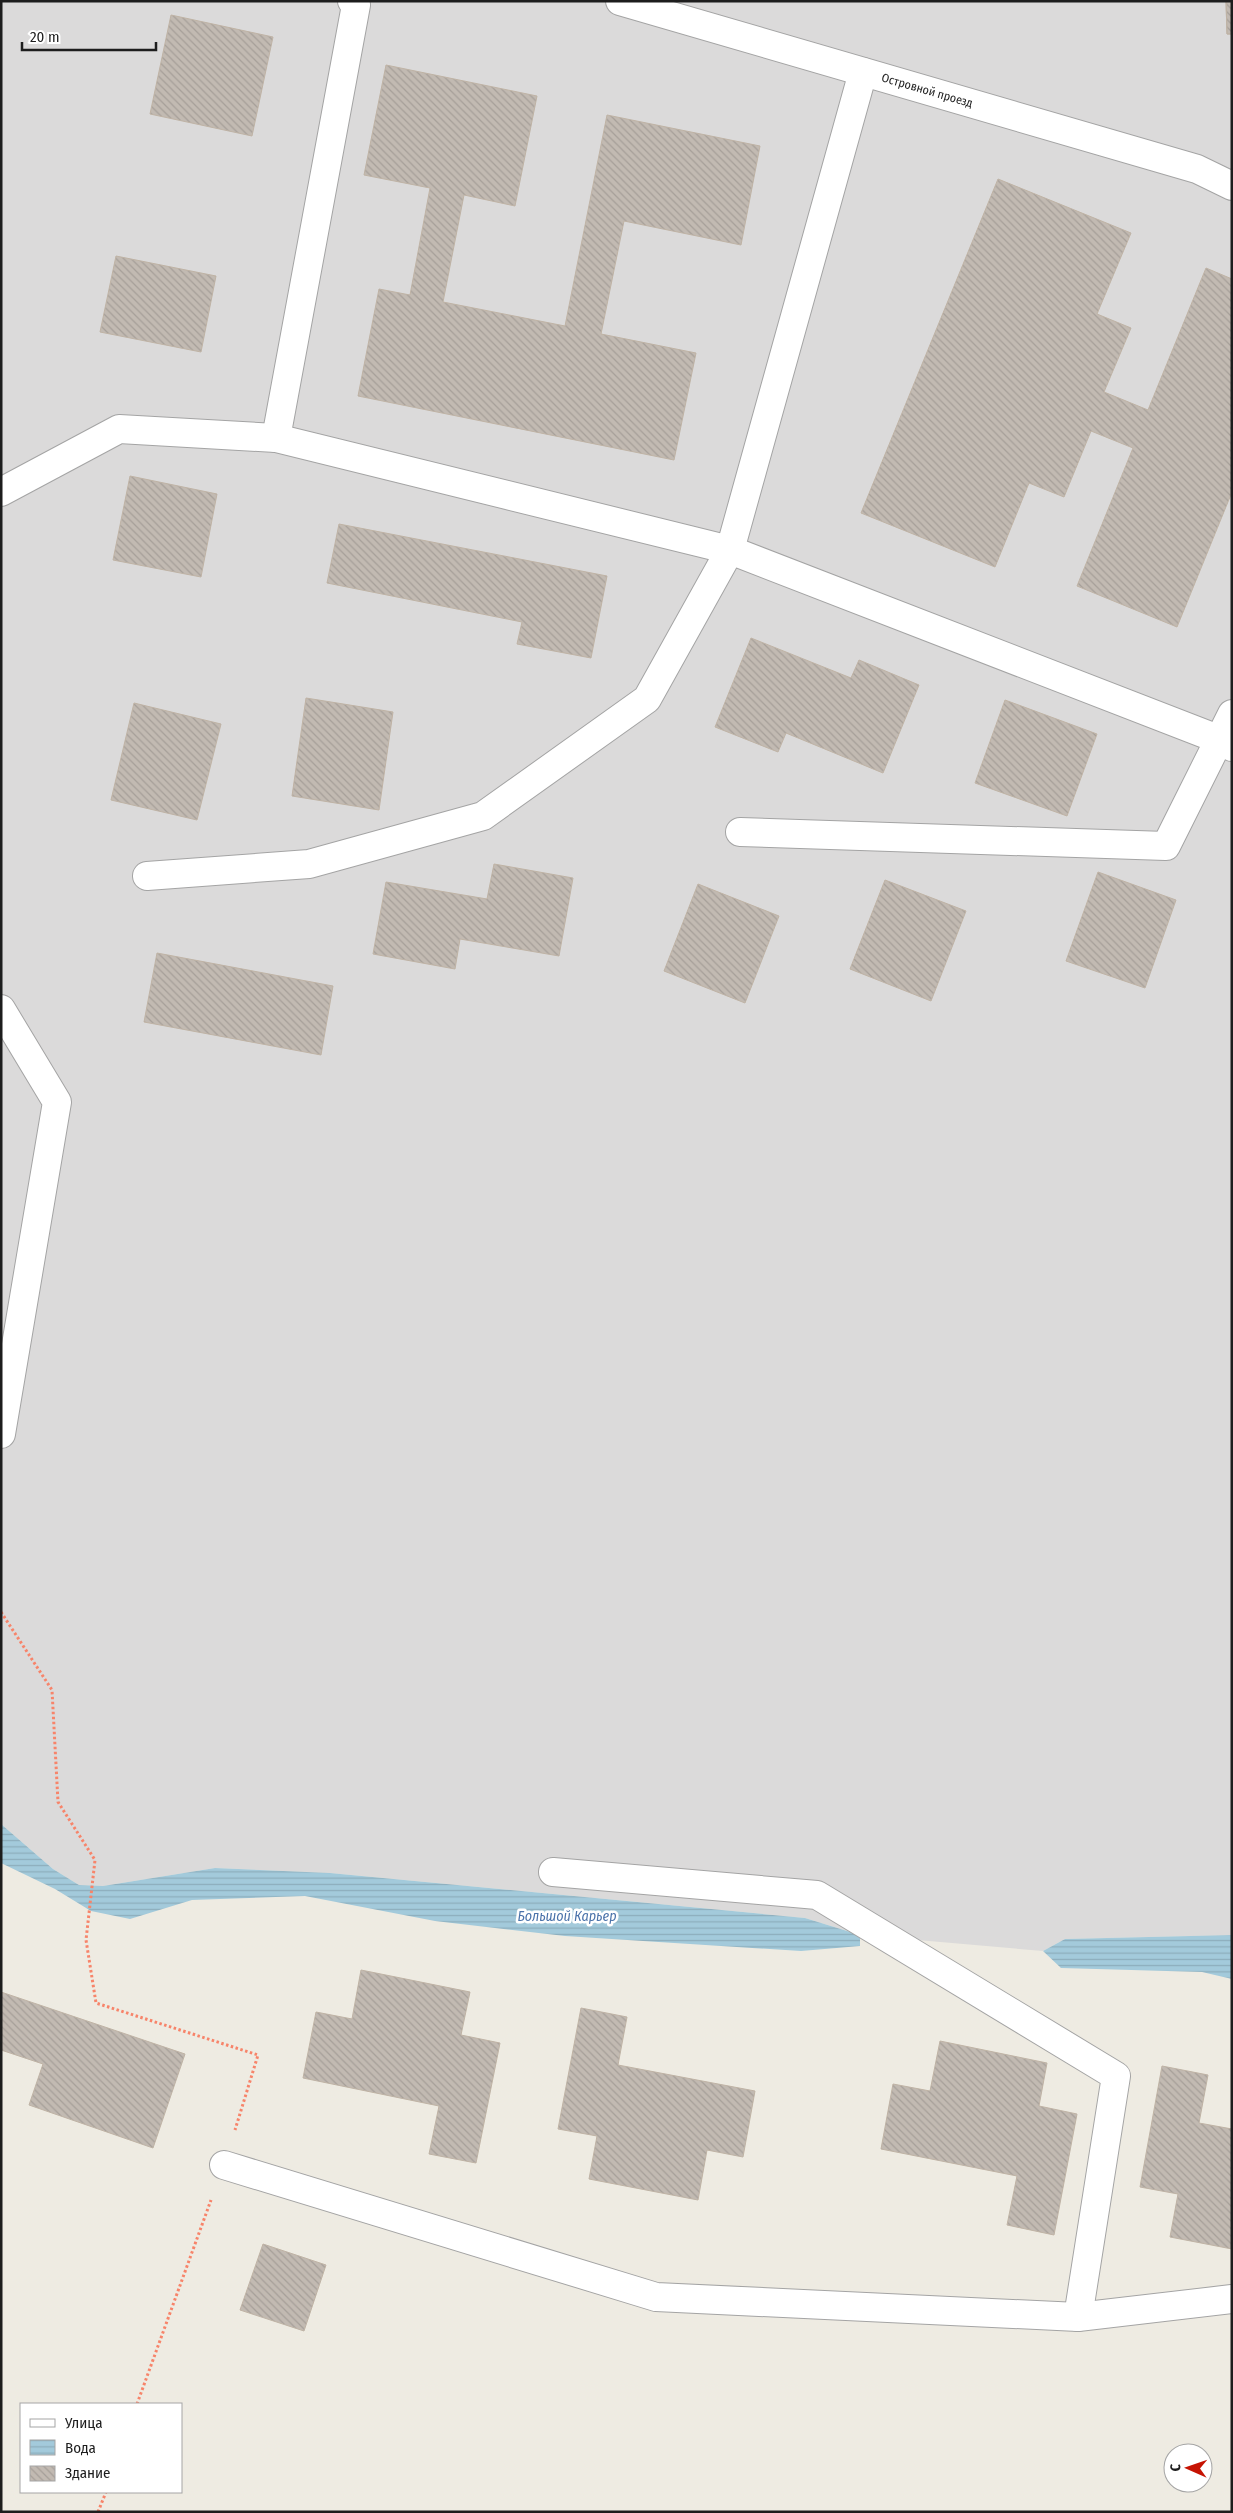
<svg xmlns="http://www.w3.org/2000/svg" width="1233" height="2513" viewBox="0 0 1233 2513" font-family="'Fira Sans Condensed',sans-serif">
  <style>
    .residential { fill: #dbdada }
    .water { fill: url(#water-rules) }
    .building { fill: url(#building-back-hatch); stroke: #bfb3a5 }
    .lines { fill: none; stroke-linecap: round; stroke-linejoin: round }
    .minor-casing { stroke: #a4a4a4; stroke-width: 30 }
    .path { stroke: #f7846a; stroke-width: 3; stroke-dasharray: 2.5 2.5; stroke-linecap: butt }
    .minor { stroke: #fff; stroke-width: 28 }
    .labels { text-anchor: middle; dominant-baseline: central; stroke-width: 5; stroke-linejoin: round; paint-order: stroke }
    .street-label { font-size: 12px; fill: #1d1d1d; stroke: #fff }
    .water-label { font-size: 14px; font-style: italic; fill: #4b73aa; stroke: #fff }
  </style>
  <defs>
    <pattern id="water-rules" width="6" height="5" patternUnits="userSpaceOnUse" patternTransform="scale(1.25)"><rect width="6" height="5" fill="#a3cadb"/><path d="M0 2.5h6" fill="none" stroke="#8cadbc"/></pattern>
    <pattern id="building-back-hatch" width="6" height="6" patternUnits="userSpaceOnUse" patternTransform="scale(1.25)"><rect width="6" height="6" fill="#c2bab2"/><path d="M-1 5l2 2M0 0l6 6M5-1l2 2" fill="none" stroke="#a69f99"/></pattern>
  </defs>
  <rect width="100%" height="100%" fill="#eeebe2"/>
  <!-- residential -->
  <path class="residential" d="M1,1H1232V1935L1065,1939L1043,1951L860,1935L805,1918L330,1873L215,1868L103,1886L79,1885L53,1869L1,1824Z"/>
  <!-- water -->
  <path class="water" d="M1,1824L53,1869L79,1885L103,1886L215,1868L330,1873L805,1918L860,1935V1946L801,1951L565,1936L435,1921L305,1896L192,1900L130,1919L91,1911L55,1889L1,1863Z
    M1232,1935V1979L1202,1972L1061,1968L1043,1951L1065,1939Z"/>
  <!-- building -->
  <path class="building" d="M1226,1H1232V34H1227Z
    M1226,1H1232V34H1227Z
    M171,15L273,37L252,136L150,114Z
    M386,65L537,96L515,206L464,195L443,302L565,326L607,115L760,146L741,245L624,221L601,334L696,353L674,460L358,396L379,289L410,295L430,188L364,175Z
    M998,179L1131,233L1097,314L1131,328L1104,392L1148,410L1206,268L1232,279V492L1177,627L1077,586L1133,448L1091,431L1064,497L1029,483L995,567L861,513Z
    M116,256L216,276L201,352L100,332Z
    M130,476L217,494L201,577L113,560Z
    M339,524L607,576L591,658L517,644L522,622L327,583Z
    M751,638L851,678L859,660L919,685L883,773L786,733L778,752L715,727Z
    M306,698L393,712L379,810L292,796Z
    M1005,700L1097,734L1067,816L975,783Z
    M134,703L221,724L197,820L111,800Z
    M494,864L573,878L559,956L460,939L455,969L373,954L386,882L487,899Z
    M1098,872L1176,900L1145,988L1066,961Z
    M885,880L966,911L931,1001L850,969Z
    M698,884L779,916L745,1003L664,971Z
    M157,953L333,986L321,1055L144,1022Z
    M361,1970L470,1992L461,2035L500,2043L476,2163L429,2154L439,2106L303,2078L316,2012L352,2019Z
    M1,1992L185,2054L153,2148L29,2105L43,2064L1,2050Z
    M581,2008L627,2017L618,2065L755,2091L743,2157L707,2150L698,2200L589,2179L597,2136L558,2129Z
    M940,2041L1047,2063L1039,2106L1077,2114L1054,2235L1007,2225L1017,2176L881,2149L893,2084L930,2091Z
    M1162,2066L1208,2075L1199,2123L1232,2129V2249L1170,2237L1178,2194L1140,2187Z
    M263,2244L326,2265L304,2331L240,2310Z"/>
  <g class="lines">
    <!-- minor casing -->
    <g class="minor-casing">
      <g id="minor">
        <path d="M352,1L356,5L276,438L730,550L1218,739L1232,747"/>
        <path id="s1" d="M620,1L1197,169L1232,186"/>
        <path d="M1,492L119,429L276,438"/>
        <path d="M740,832L1166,846L1232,714"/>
        <path d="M147,876L309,864L483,816L647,699L730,550L863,72"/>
        <path d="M1,1009L57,1102L1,1434"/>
        <path d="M553,1872L817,1895L1116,2076L1078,2317"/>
        <path d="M224,2165L656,2297L1078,2317L1232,2299"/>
      </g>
    </g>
    <!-- path -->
    <path class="path" d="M1,1612L52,1690L58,1802L95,1860L86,1940L96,2003L258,2055L235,2130
      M137,2404L211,2200
      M98,2512L106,2492"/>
    <!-- minor -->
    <use href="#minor" class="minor"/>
  </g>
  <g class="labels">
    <!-- street labels -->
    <g class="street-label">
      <text stroke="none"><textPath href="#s1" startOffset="320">Островной проезд</textPath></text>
    </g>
    <!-- water labels -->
    <g class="water-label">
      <text x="567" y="1916">Большой Карьер</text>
    </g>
  </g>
  <!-- border -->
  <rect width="1233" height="2513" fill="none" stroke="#1d1d1d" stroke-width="5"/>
  <!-- legend -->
  <rect x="20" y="2403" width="162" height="90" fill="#ffffff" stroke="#a5a5a5"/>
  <rect x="30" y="2419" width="25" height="8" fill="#ffffff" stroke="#a5a5a5"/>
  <text x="65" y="2428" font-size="15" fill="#1d1d1d">Улица</text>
  <rect x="30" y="2440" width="25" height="15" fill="url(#water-rules)" stroke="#a5a5a5"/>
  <text x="65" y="2453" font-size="15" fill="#1d1d1d">Вода</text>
  <rect x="30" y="2466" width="25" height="15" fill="url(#building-back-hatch)" stroke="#a5a5a5"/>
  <text x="65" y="2478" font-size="15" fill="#1d1d1d">Здание</text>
  <!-- north arrow -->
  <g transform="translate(1188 2468) rotate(272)"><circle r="24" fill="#ffffff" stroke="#a5a5a5"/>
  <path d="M0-4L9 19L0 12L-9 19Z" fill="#c61303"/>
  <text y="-8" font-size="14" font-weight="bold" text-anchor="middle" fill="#1d1d1d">С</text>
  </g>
  <!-- scale -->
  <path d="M22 42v8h134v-8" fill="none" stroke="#1d1d1d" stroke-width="2.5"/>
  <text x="30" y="42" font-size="15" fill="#1d1d1d" stroke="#ffffff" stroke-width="4" paint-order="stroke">20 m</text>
</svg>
